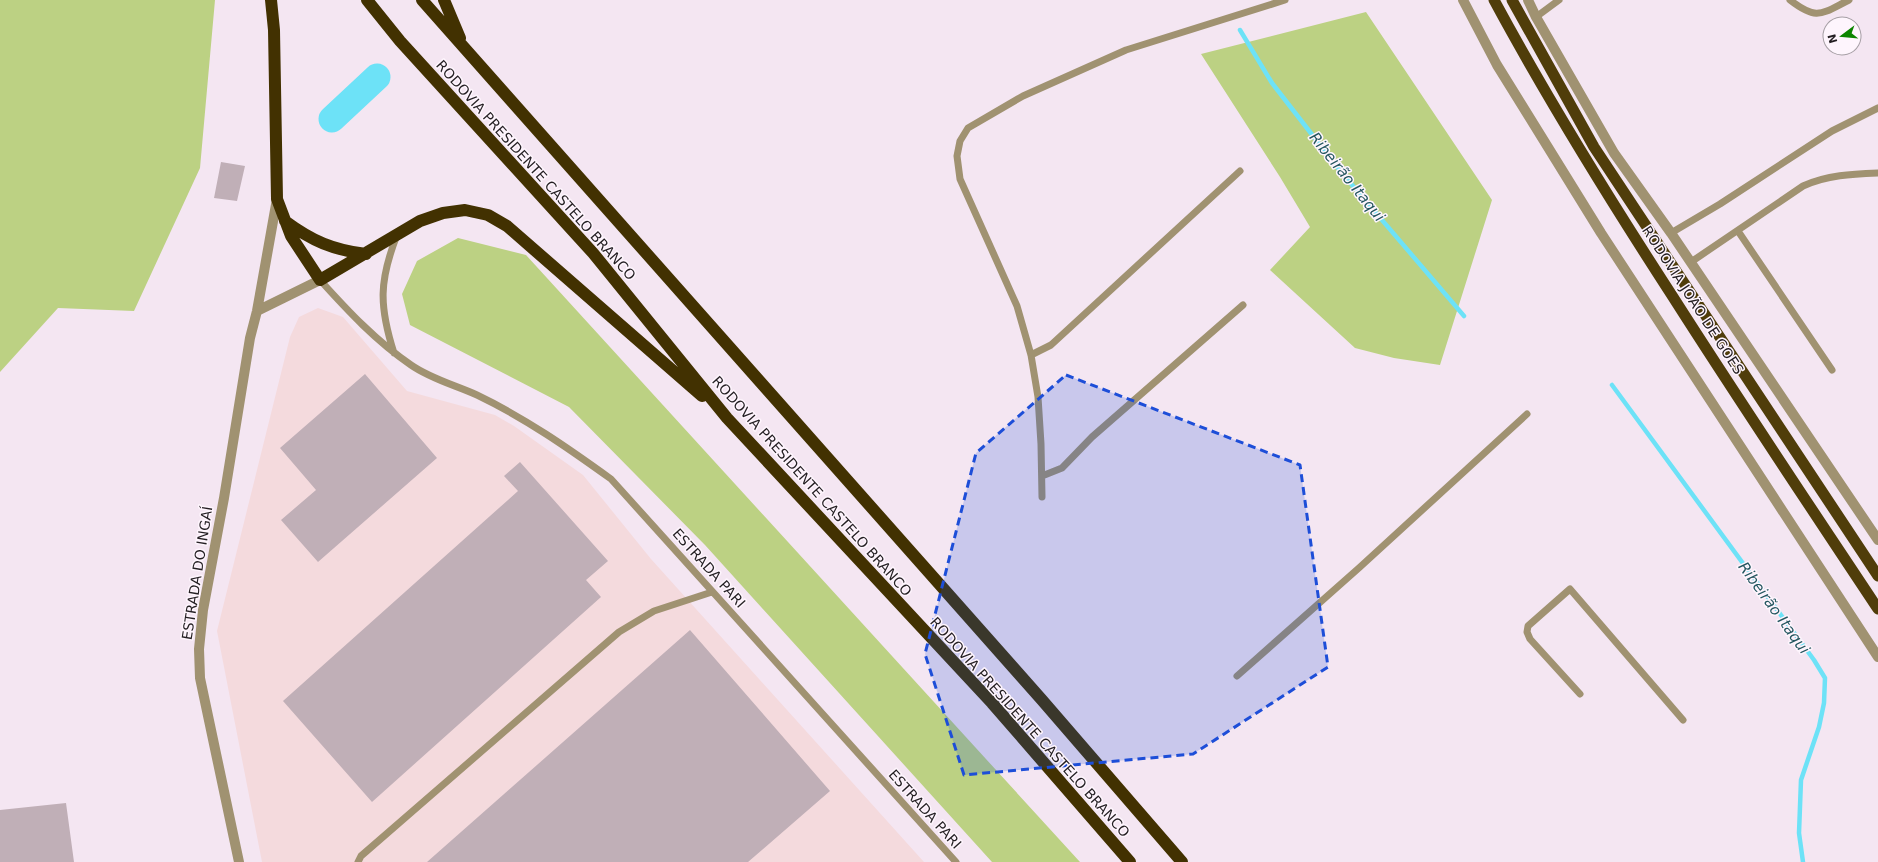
<svg xmlns="http://www.w3.org/2000/svg" width="1878" height="862" viewBox="0 0 1878 862" font-family="'DejaVu Sans',sans-serif">
  <style>
    .industrial { fill: #f4dadd }
    .green { fill: #bcd183 }
    .lines { fill: none; stroke-linecap: round; stroke-linejoin: round }
    .stream { stroke: #6de2f7; stroke-width: 4.5 }
    .river { stroke: #6de2f7; stroke-width: 27 }
    .building { fill: #c0afb7 }
    .service { stroke: #a09271; stroke-width: 7 }
    .minor { stroke: #a09271; stroke-width: 10 }
    .tertiary { stroke: #a09271; stroke-width: 10 }
    .trunk { stroke: #503d0a; stroke-width: 11 }
    .motorway { stroke: #423101; stroke-width: 12 }
    .marked { fill: #1d4ed8; fill-opacity: 0.2; stroke: #1d4ed8; stroke-width: 3; stroke-dasharray: 8 5; stroke-linejoin: round }
    .labels { text-anchor: middle; dominant-baseline: central; stroke-width: 3; stroke-linejoin: round; paint-order: stroke }
    .street-label { font-size: 14px; fill: #231e22; stroke: #fef5fd }
    .water-label { font-size: 15px; font-style: italic; fill: #23565f; stroke: #fef5fd }
  </style>
  <rect width="100%" height="100%" fill="#f4e6f2"/>
  <!-- industrial -->
  <path class="industrial" d="M318,308L343,317L407,391L495,415L514,426L583,475L651,559L924,862H262L217,631L290,337L299,317Z"/>
  <!-- green -->
  <path class="green" d="M0,0H215L200,168L134,311L58,308L0,372Z
    M1366,12L1492,200L1440,365L1394,358L1355,348L1270,270L1310,227L1280,177L1201,54Z
    M458,238L526,255L1080,862H992L705,545L569,407L410,325L402,294L417,261Z"/>
  <g class="lines">
    <!-- stream -->
    <path class="stream" d="M1240,30L1272,83L1341,172L1464,316
      M1612,385L1814,660L1825,678L1824,703L1819,727L1801,780L1799,833L1803,862"/>
    <!-- river -->
    <path class="river" d="M332,119L377,77"/>
  </g>
  <!-- building -->
  <path class="building" d="M221,162L245,166L237,201L214,198Z
    M365,374L437,458L318,562L281,520L316,490L280,448Z
    M520,462L608,561L586,580L601,597L372,802L283,701L518,491L504,476Z
    M690,630L830,791L748,862H427Z
    M66,803L74,862H0V810Z"/>
  <g class="lines">
    <!-- service -->
    <path class="service" d="M1790,0C1817,21 1821,14 1849,0
      M1536,17L1559,0
      M1738,231L1832,370
      M1671,233L1720,204L1832,131L1878,108
      M1691,262L1803,186C1827,175 1852,174 1878,173
      M320,280C348,311 376,341 411,365C431,379 455,385 477,395C525,418 568,448 611,479L956,862
      M394,353C379,306 379,281 397,235
      M1031,355L1051,345L1240,171
      M1042,476L1062,468L1092,437L1243,305
      M1042,497L1041,444L1038,397L1031,355L1017,306L960,179L957,156L960,141L968,128L1023,96L1126,50L1285,0
      M1237,676L1360,567L1527,414
      M1580,694L1530,639L1527,632L1528,626L1570,589L1683,720
      M358,862L361,856L619,632L654,611L712,592"/>
    <!-- minor -->
    <path class="minor" d="M257,311L320,280
      M239,862L200,678L199,649L203,610L224,498L250,338L257,311L277,199"/>
    <!-- tertiary -->
    <path class="tertiary" d="M1463,0L1497,65L1601,233L1878,657
      M1528,0L1536,17L1614,153L1671,233L1878,540"/>
    <!-- trunk -->
    <path class="trunk" d="M1494,0C1549,102 1610,200 1673,297C1740,402 1809,505 1878,609
      M1512,0L1594,147L1878,576"/>
    <!-- motorway -->
    <path class="motorway" d="M271,0L274,30L277,199L291,236L320,280L420,221L443,213L465,210L488,215L507,226L702,396
      M367,0L400,41L593,253L727,418L992,703L1130,862
      M422,0L1042,700L1182,862
      M444,0L460,38
      M285,221C312,241 333,250 366,254"/>
  </g>
  <!-- marked area -->
  <path class="marked" d="M1066,375L1300,465L1328,667L1193,754L964,775L925,654L976,453Z"/>
  <g class="labels">
    <!-- street labels -->
    <g class="street-label">
      <text transform="translate(536 170) rotate(48)">RODOVIA PRESIDENTE CASTELO BRANCO</text>
      <text transform="translate(1693 300) rotate(57)">RODOVIA JOÃO DE GOES</text>
      <text transform="translate(812 486) rotate(48)">RODOVIA PRESIDENTE CASTELO BRANCO</text>
      <text transform="translate(709 568) rotate(48)">ESTRADA PARI</text>
      <text transform="translate(197 573) rotate(-81)">ESTRADA DO INGAÍ</text>
      <text transform="translate(1030 727) rotate(48)">RODOVIA PRESIDENTE CASTELO BRANCO</text>
      <text transform="translate(925 809) rotate(48)">ESTRADA PARI</text>
    </g>
    <!-- water labels -->
    <g class="water-label">
      <text transform="translate(1347 177) rotate(51)">Ribeirão Itaqui</text>
      <text transform="translate(1774 608) rotate(54)">Ribeirão Itaqui</text>
    </g>
  </g>
  <!-- north arrow -->
  <g transform="translate(1842 36) rotate(254)"><circle r="19" fill="#fef5fd" stroke="#a69fa5"/>
  <path d="M0-3L7 15L0 10L-7 15Z" fill="#0c8500"/>
  <text y="-6" font-size="11" font-weight="bold" text-anchor="middle" fill="#231e22">N</text>
  </g>
</svg>
